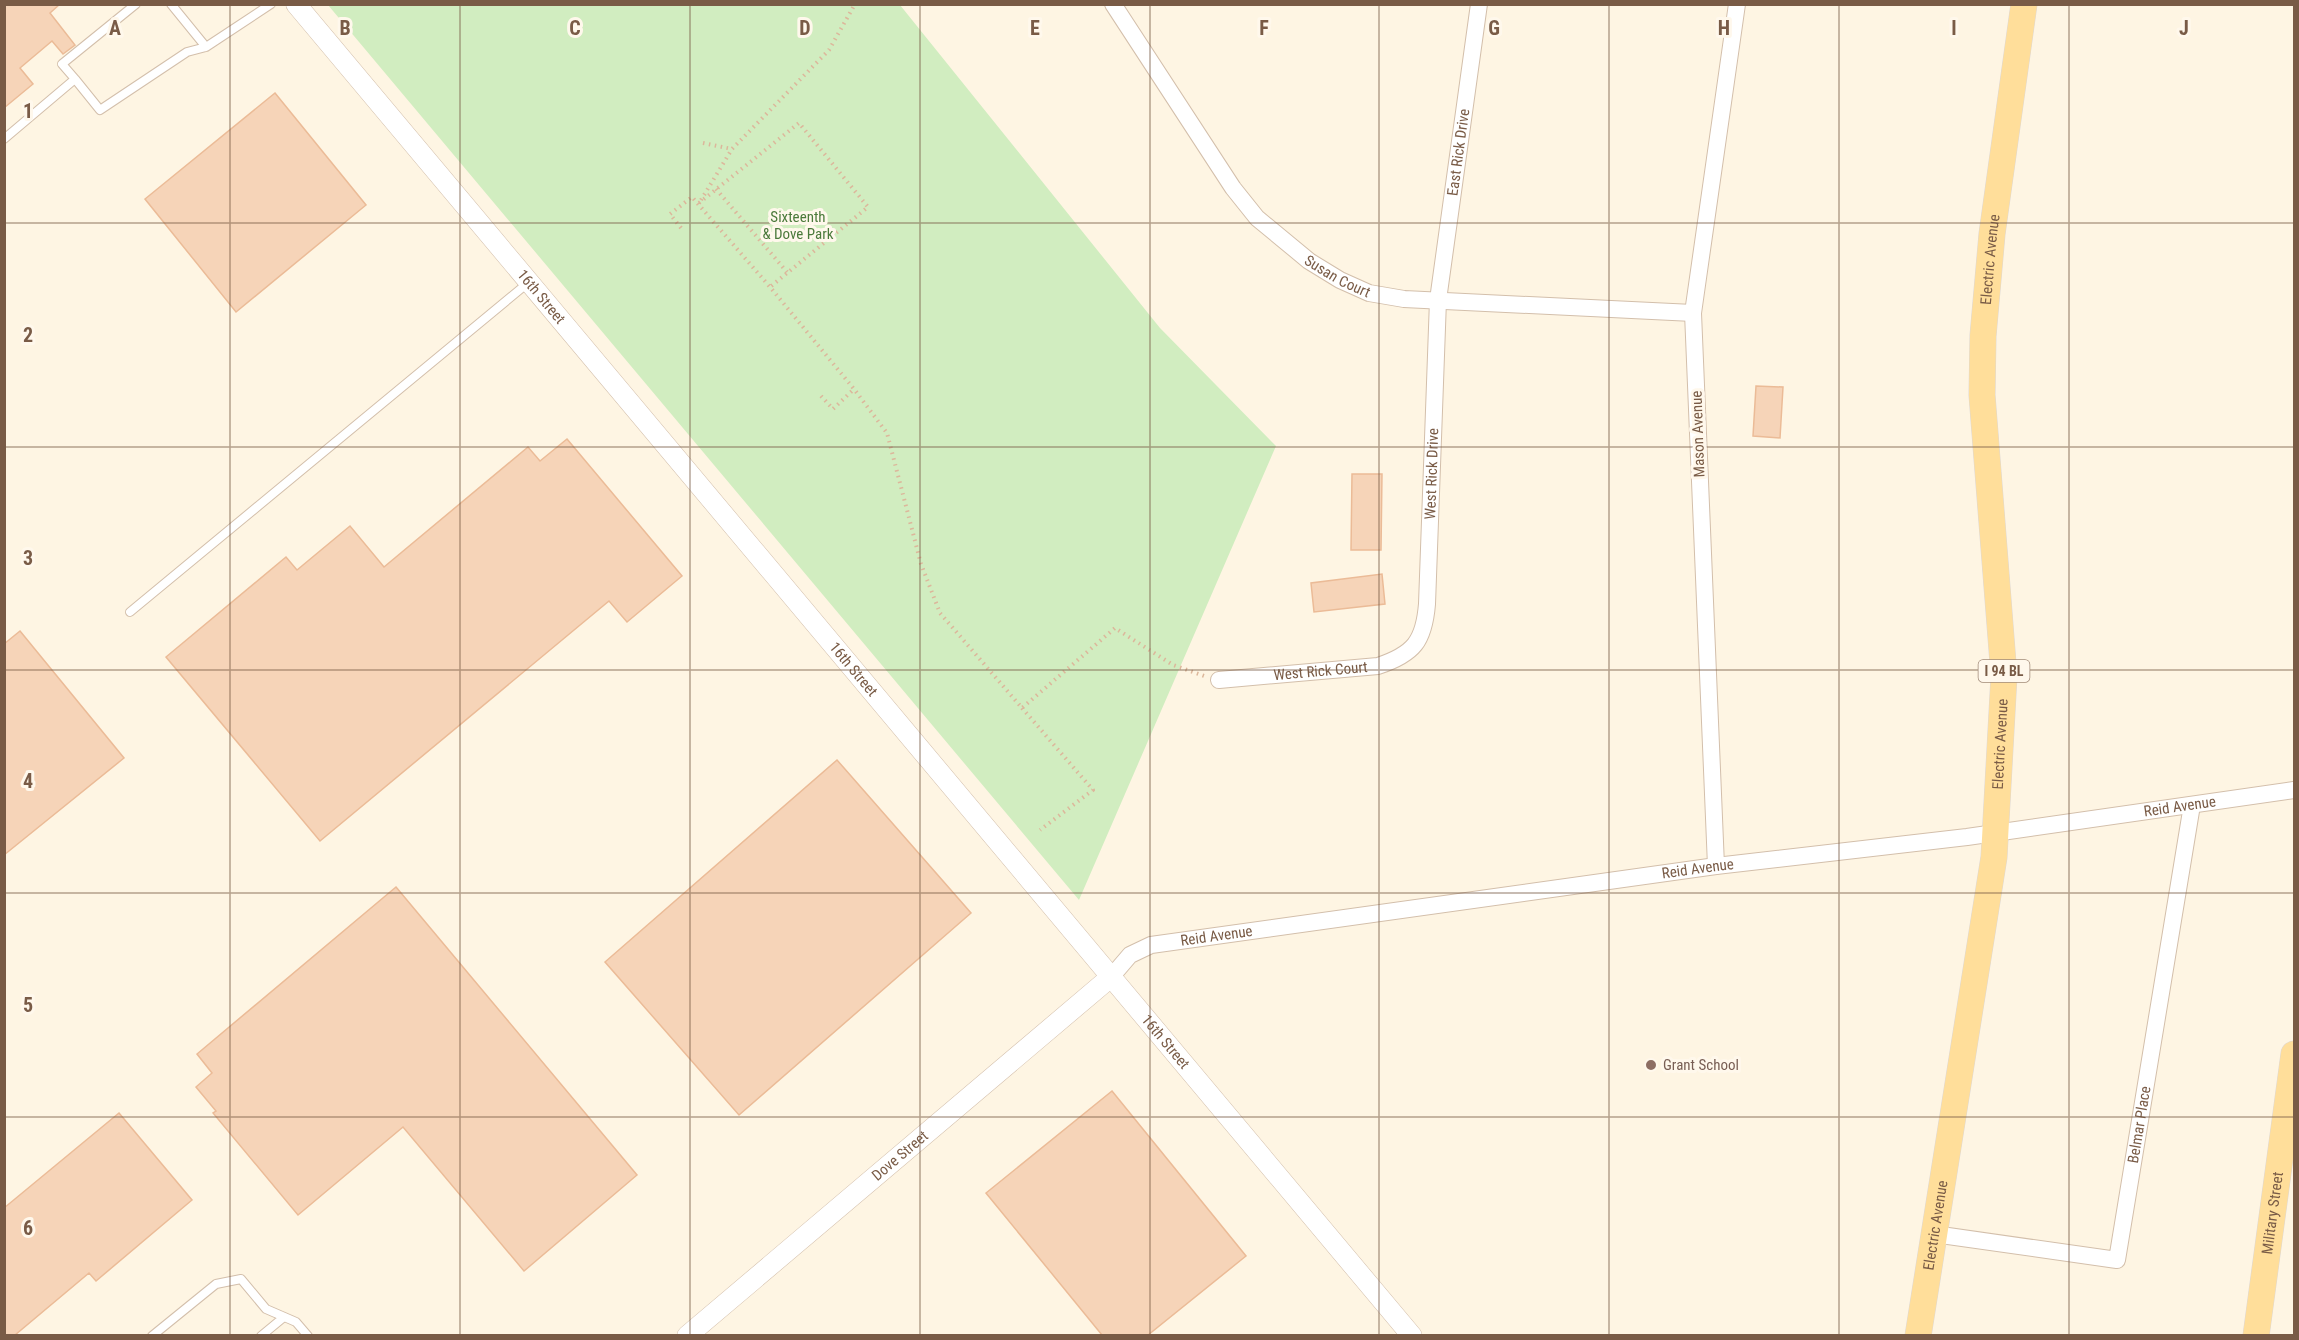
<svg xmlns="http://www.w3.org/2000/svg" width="2299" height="1340" viewBox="0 0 2299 1340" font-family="'Roboto Condensed',sans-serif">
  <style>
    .green { fill: #d1edc0 }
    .building { fill: #f6d4b8; stroke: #ebbb97; stroke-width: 1.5 }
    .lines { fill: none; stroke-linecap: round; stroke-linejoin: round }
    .service-casing { stroke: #d3bfab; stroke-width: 10 }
    .minor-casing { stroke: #d3bfab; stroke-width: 18 }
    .tertiary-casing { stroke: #d3bfab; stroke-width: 21 }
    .primary-casing { stroke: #dfd8d3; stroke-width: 27 }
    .path { stroke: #dcb79b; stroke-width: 4; stroke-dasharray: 1.5 4.5; stroke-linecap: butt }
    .service { stroke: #fff; stroke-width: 8 }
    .minor { stroke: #fff; stroke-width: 16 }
    .tertiary { stroke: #fff; stroke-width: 20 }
    .primary { stroke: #ffde9a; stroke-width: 26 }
    .grid { fill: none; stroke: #795b46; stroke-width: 1.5; stroke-opacity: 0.55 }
    .education-dot { fill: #8d6e63; stroke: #fff8ec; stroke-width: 2 }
    .labels { text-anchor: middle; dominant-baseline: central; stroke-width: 6; stroke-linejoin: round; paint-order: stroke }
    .shield { fill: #fff8ec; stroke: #a18a78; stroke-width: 1.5 }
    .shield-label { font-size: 14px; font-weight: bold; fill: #795b46 }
    .street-label { font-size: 15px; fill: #795b46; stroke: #fff8ec }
    .park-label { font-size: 15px; fill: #4b7a3b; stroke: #fff8ec }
    .education-label { font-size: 15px; fill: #785e54; stroke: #fff8ec; text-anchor: start }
    .grid-label { font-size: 20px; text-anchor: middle; font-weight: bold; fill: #795b46; stroke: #fff8ec; stroke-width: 6; stroke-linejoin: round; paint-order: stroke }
  </style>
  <rect width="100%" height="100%" fill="#fef5e3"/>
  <!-- green -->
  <path class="green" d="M328,5H900L1160,328L1276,446L1079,900Z"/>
  <!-- building -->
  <path class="building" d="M4,4H60L50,13L75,45L63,54L52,41L20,68L33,84L4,108Z
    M275,93L366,205L236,312L145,199Z
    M1756,386L1783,387L1780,438L1753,436Z
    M567,439L682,576L627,622L609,601L320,841L166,657L286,557L297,570L350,526L384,567L528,447L540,461Z
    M1352,474H1382L1381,550H1351Z
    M1382,574L1385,604L1314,612L1311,583Z
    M20,631L124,758L4,855V644Z
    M837,760L971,913L739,1115L605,962Z
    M396,887L637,1175L524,1271L403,1127L298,1215L213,1113L216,1111L196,1087L212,1073L197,1054Z
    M1112,1091L1246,1256L1148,1335H1102L986,1193Z
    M119,1113L192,1200L96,1281L89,1273L15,1335H4V1208Z"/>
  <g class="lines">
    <!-- service casing -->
    <g class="service-casing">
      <path id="service" d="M171,4L206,47
        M75,79L62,64L136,4
        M4,139L75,79L100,110L187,52L206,47L271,4
        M130,612L529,282
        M152,1336L216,1284L241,1279L266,1309L296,1322L308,1336
        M261,1336L284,1317"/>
    </g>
    <!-- minor casing -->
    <g class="minor-casing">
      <g id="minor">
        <path id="s1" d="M1113,4L1233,188L1257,218L1309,261L1340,280L1369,293L1404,299L1693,313"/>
        <path id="s2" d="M1219,680L1378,666C1414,654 1424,641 1427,604L1438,300L1479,4"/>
        <path d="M1716,866L1693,313L1737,4"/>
        <path id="s3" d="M1112,976L1130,955L1151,945L1716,866L1967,837L2294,790"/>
        <path id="s4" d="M1934,1234L2117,1260L2192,805"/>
      </g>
    </g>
    <!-- tertiary casing -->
    <g class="tertiary-casing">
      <g id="tertiary">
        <path id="s5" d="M296,4L1412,1336"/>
        <path id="s6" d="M687,1336L1112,976"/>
      </g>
    </g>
    <!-- primary casing -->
    <g class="primary-casing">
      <g id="primary">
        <path id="s7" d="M1918,1336L1994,857L2004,676L1982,395L1983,336L1992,234L2024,4"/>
        <path id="s8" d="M2256,1336L2294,1054"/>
      </g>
    </g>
    <!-- path -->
    <path class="path" d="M703,143L732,149
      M716,189L787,272
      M701,200L732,149L829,50L855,4
      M699,203L799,123L868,207L770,287
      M681,228L670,214L692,197L770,287L854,389L887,433L921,564L940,613L1022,708L1115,628L1173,665L1204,676
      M821,396L833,409L854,389
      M1022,708L1093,790L1040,830"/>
    <!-- service -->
    <use href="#service" class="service"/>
    <!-- minor -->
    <use href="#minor" class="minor"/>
    <!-- tertiary -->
    <use href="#tertiary" class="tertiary"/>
    <!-- primary -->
    <use href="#primary" class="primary"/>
  </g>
  <!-- grid -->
  <path class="grid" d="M230,4V1336M460,4V1336M690,4V1336M920,4V1336M1150,4V1336M1379,4V1336M1609,4V1336M1839,4V1336M2069,4V1336M4,223H2294M4,447H2294M4,670H2294M4,893H2294M4,1117H2294"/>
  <!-- markers -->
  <circle class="education-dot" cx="1651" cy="1065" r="6"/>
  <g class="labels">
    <!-- shield labels -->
    <rect class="shield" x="1978.5" y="660" width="51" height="22" rx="4.5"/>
    <g class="shield-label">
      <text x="2004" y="671">I 94 BL</text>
    </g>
    <!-- street labels -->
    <g class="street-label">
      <text stroke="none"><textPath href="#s2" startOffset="699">East Rick Drive</textPath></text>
      <text stroke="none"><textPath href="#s7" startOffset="1084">Electric Avenue</textPath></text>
      <text stroke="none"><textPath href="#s1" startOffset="358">Susan Court</textPath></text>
      <text stroke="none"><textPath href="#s5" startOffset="382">16th Street</textPath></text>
      <text transform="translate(1698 434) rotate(-92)">Mason Avenue</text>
      <text stroke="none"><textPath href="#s2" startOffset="376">West Rick Drive</textPath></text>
      <text stroke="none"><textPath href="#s5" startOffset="868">16th Street</textPath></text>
      <text stroke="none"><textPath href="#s2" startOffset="102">West Rick Court</textPath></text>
      <text stroke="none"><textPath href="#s7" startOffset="598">Electric Avenue</textPath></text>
      <text stroke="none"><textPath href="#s3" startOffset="1089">Reid Avenue</textPath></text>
      <text stroke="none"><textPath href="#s3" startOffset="603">Reid Avenue</textPath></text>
      <text stroke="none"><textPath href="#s3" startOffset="117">Reid Avenue</textPath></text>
      <text stroke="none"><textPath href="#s5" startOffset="1354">16th Street</textPath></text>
      <text stroke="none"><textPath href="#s4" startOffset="322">Belmar Place</textPath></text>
      <text stroke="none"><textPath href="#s6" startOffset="279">Dove Street</textPath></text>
      <text stroke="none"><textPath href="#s8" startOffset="124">Military Street</textPath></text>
      <text stroke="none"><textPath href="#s7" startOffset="112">Electric Avenue</textPath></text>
    </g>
    <!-- park labels -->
    <g class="park-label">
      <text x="798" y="217">Sixteenth<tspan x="798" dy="17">&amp; Dove Park</tspan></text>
    </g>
    <!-- education labels -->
    <g class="education-label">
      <text x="1663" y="1065">Grant School</text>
    </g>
  </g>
  <g class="grid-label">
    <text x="115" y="35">A</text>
    <text x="345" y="35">B</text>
    <text x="575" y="35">C</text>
    <text x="805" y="35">D</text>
    <text x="1035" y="35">E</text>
    <text x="1264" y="35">F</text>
    <text x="1494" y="35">G</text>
    <text x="1724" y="35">H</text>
    <text x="1954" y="35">I</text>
    <text x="2184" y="35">J</text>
    <text x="28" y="118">1</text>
    <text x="28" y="342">2</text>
    <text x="28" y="565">3</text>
    <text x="28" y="788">4</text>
    <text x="28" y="1012">5</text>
    <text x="28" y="1235">6</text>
  </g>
  <!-- border -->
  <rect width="2299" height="1340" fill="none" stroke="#795b46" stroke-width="12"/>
</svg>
